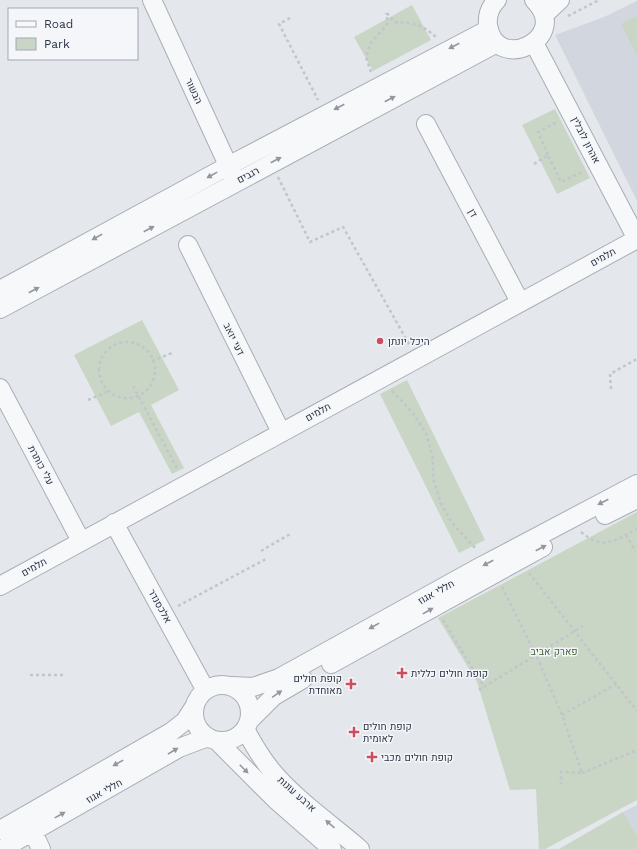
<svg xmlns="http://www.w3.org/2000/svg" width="637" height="849" viewBox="0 0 637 849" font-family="'Work Sans',Heebo,sans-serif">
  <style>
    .built { fill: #d2d6de }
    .green { fill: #c9d5c5 }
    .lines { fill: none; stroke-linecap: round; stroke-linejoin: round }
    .minor-casing { stroke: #a9aeb6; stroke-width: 20 }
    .path { stroke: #c2c5cb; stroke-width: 2.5; stroke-dasharray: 3 3; stroke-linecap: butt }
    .minor { stroke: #f7f8fa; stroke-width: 18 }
    .oneway { fill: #91969f }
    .poi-dot { fill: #ce4c5f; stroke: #f4f6f9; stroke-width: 1.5 }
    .labels { text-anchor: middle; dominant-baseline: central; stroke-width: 3; stroke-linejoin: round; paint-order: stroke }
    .street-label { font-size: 10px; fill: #2b3444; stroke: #f4f6f9 }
    .poi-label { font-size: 10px; fill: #2b3444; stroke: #f4f6f9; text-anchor: start }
    .park-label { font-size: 10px; fill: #406039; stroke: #f4f6f9 }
  </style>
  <rect width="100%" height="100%" fill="#e4e7ec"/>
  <!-- built -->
  <path class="built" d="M637,1V201L555,35L604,17Z
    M637,805V835L623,812Z"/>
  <!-- green -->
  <path class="green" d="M412,5L431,40L373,71L354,37Z
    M637,16V55L621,24Z
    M555,109L590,178L557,194L522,125Z
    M142,320L179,390L151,405L184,468L172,474L139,412L111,426L74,355Z
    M407,380L485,540L459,553L380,394Z
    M637,512V800L545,849H539L536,789L510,790L477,682L438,618Z
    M623,812L637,835V849H559Z"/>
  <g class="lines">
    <!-- minor casing -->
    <g class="minor-casing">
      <path id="minor" d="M152,0L233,176
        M497,0C490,7 487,16 488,25C495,75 573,38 534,0
        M544,15L560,0
        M534,43L637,239
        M426,124L520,302
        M188,245L281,432
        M0,290L228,166L489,29
        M0,309L497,43
        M0,388L81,541
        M605,515L637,499
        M114,523L205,689
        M0,586L637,239
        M331,664L543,547
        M194 713a28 28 0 1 1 56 0a28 28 0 1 1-56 0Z
        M232,686L253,687L279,678L478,568L637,484
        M249,721L274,696L303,679
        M245,729C253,744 261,758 272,771C296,800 331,824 360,849
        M217,741L276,800L332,849
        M27,820L41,849
        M0,830L171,732L185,721L194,707
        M2,849L179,748L208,737"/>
    </g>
    <!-- path -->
    <path class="path" d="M387,13L394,22C414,23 422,24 437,38
      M568,16L599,0
      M290,18L279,24L318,100
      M371,72L366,57L370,44L388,23L386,13
      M548,155L538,132L557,122
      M534,164L548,155L561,182L584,171
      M278,177L310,242L343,227L410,346
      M99 370a28 28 0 1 1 56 0a28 28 0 1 1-56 0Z
      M152,361L172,353
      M133,386L178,470
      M611,389L610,374L637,359
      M392,391L412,412L426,433L433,459V478L441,504L453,524L477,550
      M88,400L109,391
      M581,532C602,550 616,542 637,528
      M626,535L635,551
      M261,551L290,534
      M529,573L637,711
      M502,587L536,655L562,715L582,773L561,772V784
      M178,606L266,559
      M443,620L484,687
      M30,675H65
      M479,690L583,626
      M562,715L616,684
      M582,773L637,750"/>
    <!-- minor -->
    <use href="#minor" class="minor"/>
  </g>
  <!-- one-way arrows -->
  <defs><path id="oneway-solid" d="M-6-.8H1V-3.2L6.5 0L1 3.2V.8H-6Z"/></defs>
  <g class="oneway">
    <use href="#oneway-solid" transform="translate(454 46) rotate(153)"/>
    <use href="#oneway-solid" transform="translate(390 99) rotate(-28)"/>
    <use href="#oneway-solid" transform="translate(339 107) rotate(152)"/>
    <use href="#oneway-solid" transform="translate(276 160) rotate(-28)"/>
    <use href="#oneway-solid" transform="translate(212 175) rotate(151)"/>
    <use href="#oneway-solid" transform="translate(149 229) rotate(-28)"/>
    <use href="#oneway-solid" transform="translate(97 237) rotate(151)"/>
    <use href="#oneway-solid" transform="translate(34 290) rotate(-28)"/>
    <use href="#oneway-solid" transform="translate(603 502) rotate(153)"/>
    <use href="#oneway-solid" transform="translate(541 548) rotate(-28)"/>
    <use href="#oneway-solid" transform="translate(488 563) rotate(152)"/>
    <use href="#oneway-solid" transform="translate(428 611) rotate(-29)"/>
    <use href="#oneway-solid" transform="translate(374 626) rotate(151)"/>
    <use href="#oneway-solid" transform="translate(277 694) rotate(-35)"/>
    <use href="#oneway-solid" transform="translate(173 751) rotate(-31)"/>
    <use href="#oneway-solid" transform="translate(118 763) rotate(151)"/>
    <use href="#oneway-solid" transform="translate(244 769) rotate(45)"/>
    <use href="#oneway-solid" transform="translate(60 815) rotate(-29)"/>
    <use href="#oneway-solid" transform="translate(330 824) rotate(-139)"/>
  </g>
  <!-- markers -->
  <g class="poi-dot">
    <circle cx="380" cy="341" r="4"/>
    <path d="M400 667h4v4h4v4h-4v4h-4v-4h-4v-4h4z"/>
    <path d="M349 678h4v4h4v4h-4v4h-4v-4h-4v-4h4z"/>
    <path d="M352 726h4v4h4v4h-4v4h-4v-4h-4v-4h4z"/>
    <path d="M370 751h4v4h4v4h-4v4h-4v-4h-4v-4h4z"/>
  </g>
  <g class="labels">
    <!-- street labels -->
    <g class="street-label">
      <text transform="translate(194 91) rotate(65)">הבשור</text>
      <text transform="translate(586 140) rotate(63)">אהרון לובלין</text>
      <text transform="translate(248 175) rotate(-28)">רגבים</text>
      <text transform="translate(473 213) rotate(62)">דן</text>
      <text transform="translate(603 257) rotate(-29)">תלמים</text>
      <text transform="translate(234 339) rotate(64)">דעי יואב</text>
      <text transform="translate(318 412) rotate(-29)">תלמים</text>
      <text transform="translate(41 465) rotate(62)">עלי כותרת</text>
      <text transform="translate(34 567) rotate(-29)">תלמים</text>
      <text transform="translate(436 592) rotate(-29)">חללי אגוז</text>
      <text transform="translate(160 606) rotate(61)">אלכסנדר</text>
      <text transform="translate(104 791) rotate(-29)">חללי אגוז</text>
      <text transform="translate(297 794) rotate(42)">ארבע עונות</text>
    </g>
    <!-- poi labels -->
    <g class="poi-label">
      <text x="388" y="341">היכל יונתן</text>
      <text x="411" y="673">קופת חולים כללית</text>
      <text x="342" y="678" text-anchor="end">קופת חולים<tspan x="342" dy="12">מאוחדת</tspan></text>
      <text x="363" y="726">קופת חולים<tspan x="363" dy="12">לאומית</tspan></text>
      <text x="381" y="757">קופת חולים מכבי</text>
    </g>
    <!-- park labels -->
    <g class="park-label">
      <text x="554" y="651">פארק אביב</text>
    </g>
  </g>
  <!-- legend -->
  <rect x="8" y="8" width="130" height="52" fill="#f4f6f9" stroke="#a4a8b1"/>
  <rect x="16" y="21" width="20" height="6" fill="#f7f8fa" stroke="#a4a8b1"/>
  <text x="44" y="28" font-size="12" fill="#2b3444">Road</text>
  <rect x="16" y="38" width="20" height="12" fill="#c9d5c5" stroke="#a4a8b1"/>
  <text x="44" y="48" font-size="12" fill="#2b3444">Park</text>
</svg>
